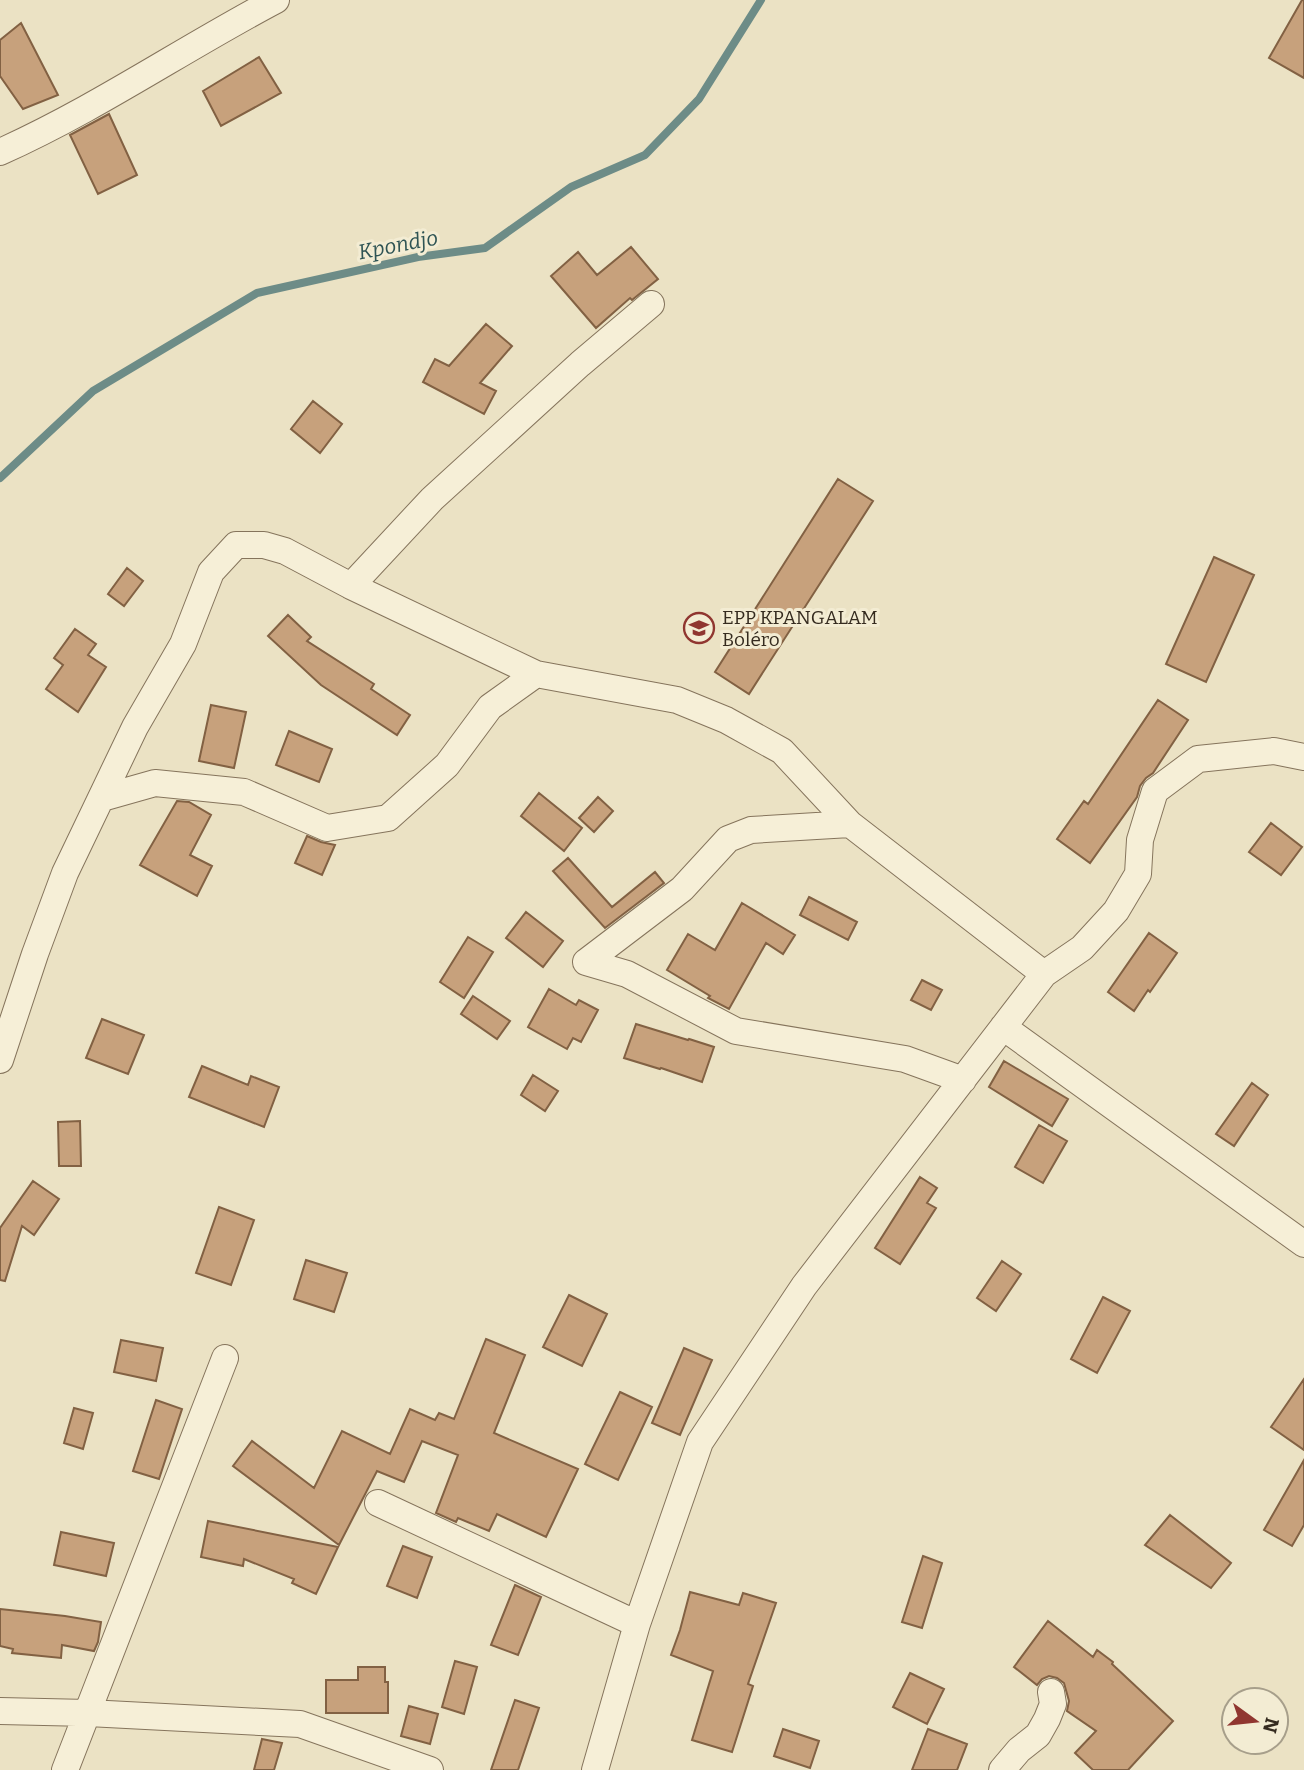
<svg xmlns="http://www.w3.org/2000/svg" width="1304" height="1770" viewBox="0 0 1304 1770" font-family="Bitter,serif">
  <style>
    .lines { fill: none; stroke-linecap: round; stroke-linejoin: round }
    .stream { stroke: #6d8c87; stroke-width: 8 }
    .building { fill: #c7a17c; stroke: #826143; stroke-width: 2 }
    .minor-casing { stroke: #85745c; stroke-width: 28 }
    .minor { stroke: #f6efd7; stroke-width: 26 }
    .labels { text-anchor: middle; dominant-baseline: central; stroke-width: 6; stroke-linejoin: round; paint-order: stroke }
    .poi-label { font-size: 19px; fill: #352b1f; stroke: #f3ecd3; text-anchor: start }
    .water-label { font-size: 21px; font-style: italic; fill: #2f5454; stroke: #f3ecd3 }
  </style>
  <rect width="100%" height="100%" fill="#ebe2c4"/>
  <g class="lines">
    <!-- stream -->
    <path class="stream" d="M0,478L93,391L257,293L418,257L485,248L571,187L645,155L699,99L761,0"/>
  </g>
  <!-- building -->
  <path class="building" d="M1302,0H1304V78L1269,58Z
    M21,23L58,95L23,109L0,76V40Z
    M259,57L281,93L221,126L203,91Z
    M109,114L137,175L98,194L70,135Z
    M631,247L658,279L632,300L630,298L596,328L551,276L578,252L597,275Z
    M486,324L512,346L480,383L496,391L484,414L423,382L435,359L449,366Z
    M313,401L342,424L320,453L291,429Z
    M838,479L873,501L749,694L715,672Z
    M1214,557L1254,575L1206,682L1166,664Z
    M127,568L143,581L124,606L108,594Z
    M288,615L311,637L307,641L374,684L371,689L410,715L397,735L321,685L268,636Z
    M75,629L96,644L88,655L106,667L78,712L46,689L63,665L54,658Z
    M1158,700L1188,720L1153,773L1146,778L1140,786L1137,797L1090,863L1057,839L1084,801L1088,804Z
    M211,705L246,712L234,768L199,761Z
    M289,731L332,749L319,782L276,765Z
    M539,793L582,828L564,851L521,816Z
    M598,797L613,811L594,832L579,818Z
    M177,801L189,802L211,815L190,855L212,866L197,896L140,865Z
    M1271,823L1302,847L1281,875L1249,852Z
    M307,836L321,842L335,845L322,875L295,863Z
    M568,858L612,907L655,872L664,883L605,928L553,871Z
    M809,897L857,922L848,940L800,915Z
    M742,903L795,935L783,954L766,943L729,1009L708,998L710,996L667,970L688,934L715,950Z
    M526,912L563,941L543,967L506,938Z
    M1149,933L1177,953L1150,992L1148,990L1134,1011L1108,992Z
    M468,937L493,952L464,998L440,982Z
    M922,980L942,990L931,1010L911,1000Z
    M549,989L576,1005L579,1000L598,1010L581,1042L573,1038L567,1049L528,1027Z
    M473,996L510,1021L497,1039L461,1014Z
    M102,1019L144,1035L128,1074L86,1058Z
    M636,1024L688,1040L689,1039L714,1047L702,1082L661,1068L660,1069L624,1058Z
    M1004,1061L1068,1099L1052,1126L989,1087Z
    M202,1066L248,1085L251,1076L279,1087L264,1127L189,1097Z
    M533,1075L558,1091L545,1111L521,1095Z
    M1252,1083L1268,1095L1234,1146L1216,1134Z
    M80,1121L81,1166H59L58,1122Z
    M1039,1125L1067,1141L1043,1183L1015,1167Z
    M920,1177L937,1188L927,1203L936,1208L900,1264L875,1248Z
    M33,1181L59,1199L34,1235L22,1226L5,1281L0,1280V1228Z
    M219,1207L254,1220L231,1285L196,1273Z
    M306,1260L347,1273L334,1312L294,1299Z
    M1002,1261L1021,1274L996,1311L977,1298Z
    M569,1295L607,1314L582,1366L543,1347Z
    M1103,1297L1130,1311L1097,1373L1071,1359Z
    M486,1339L525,1355L494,1433L578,1469L546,1537L497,1514L489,1531L458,1518L456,1522L436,1513L458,1455L422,1441L404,1482L377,1471L339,1545L233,1466L252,1441L314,1488L342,1431L390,1454L410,1409L435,1420L439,1413L454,1419Z
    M121,1340L163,1348L156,1381L114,1372Z
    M684,1348L712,1360L680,1435L652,1423Z
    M1304,1379V1450L1271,1427Z
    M620,1392L652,1407L618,1480L585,1464Z
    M156,1400L182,1409L159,1479L133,1471Z
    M74,1408L93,1413L83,1449L64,1443Z
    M1304,1460V1525L1292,1546L1264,1530Z
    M1170,1515L1231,1563L1211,1588L1145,1545Z
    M208,1521L338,1547L316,1594L292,1583L294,1579L244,1559L243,1566L201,1557Z
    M61,1532L114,1543L106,1576L54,1565Z
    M403,1546L432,1557L417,1598L387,1586Z
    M923,1556L942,1563L922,1628L902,1622Z
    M515,1585L541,1597L518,1655L491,1645Z
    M690,1592L739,1605L743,1593L776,1603L748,1684L753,1686L732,1752L692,1740L713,1671L671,1655L680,1630Z
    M0,1609L65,1616L101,1622L98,1642L94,1651L62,1645L61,1658L12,1653L13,1649L0,1646Z
    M1048,1621L1093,1657L1097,1650L1113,1662L1112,1664L1173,1721L1128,1770H1093L1075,1753L1096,1731L1067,1711L1069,1701L1064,1683L1057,1678L1049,1676L1042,1679L1037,1685L1014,1667Z
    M455,1661L477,1667L464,1714L442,1707Z
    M358,1667H385V1682H388V1713H326V1680H358Z
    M910,1673L944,1689L927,1724L893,1707Z
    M515,1700L539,1708L518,1770H491Z
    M409,1706L438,1714L430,1744L401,1736Z
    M783,1729L819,1741L810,1768L774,1756Z
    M928,1729L967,1744L957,1770H912Z
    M262,1739L282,1743L274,1770H254Z"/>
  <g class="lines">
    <!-- minor casing -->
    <g class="minor-casing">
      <path id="minor" d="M0,152C96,109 183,49 276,0
        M351,586L432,499L580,364L651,304
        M102,798L155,783L244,792L327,828L388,818L447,765L490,707L536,674
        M586,962L627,974L736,1031L905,1059L963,1080
        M586,962L682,889L728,839L751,830L850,824
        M1003,1027L1304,1244
        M0,1060L35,954L65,873L135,727L183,644L211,572L236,545H264L285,551L351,586L536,674L677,700L726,720L782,751L850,824L1044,974
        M378,1503L637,1624
        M0,1711L88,1713L300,1724L430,1770
        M65,1770L225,1358
        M595,1770L637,1624L700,1442L804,1286L1044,974L1082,948L1116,911L1138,874L1140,840L1155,791L1198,759L1274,751L1304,757
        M1002,1770L1019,1750L1038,1735L1047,1719L1053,1704L1051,1692"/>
    </g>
    <!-- minor -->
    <use href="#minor" class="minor"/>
  </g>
  <!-- icons -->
  <defs>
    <g id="school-ring" transform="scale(1.575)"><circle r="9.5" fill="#f3ecd3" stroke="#903630" stroke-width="1.5"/><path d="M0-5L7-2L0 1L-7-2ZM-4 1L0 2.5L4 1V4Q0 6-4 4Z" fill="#903630"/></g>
  </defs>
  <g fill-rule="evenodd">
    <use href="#school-ring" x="699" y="628"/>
  </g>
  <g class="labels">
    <!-- poi labels -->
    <g class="poi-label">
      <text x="722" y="617">EPP KPANGALAM<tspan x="722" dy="22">Boléro</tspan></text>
    </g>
    <!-- water labels -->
    <g class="water-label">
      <text transform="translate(398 245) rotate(-11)">Kpondjo</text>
    </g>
  </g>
  <!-- north arrow -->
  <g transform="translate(1255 1721) rotate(105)"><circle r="33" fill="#f3ecd3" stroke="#a79f8b" stroke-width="2"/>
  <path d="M0-5L12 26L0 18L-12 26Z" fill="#903630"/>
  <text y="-10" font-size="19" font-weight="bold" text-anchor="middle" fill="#352b1f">N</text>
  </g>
</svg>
